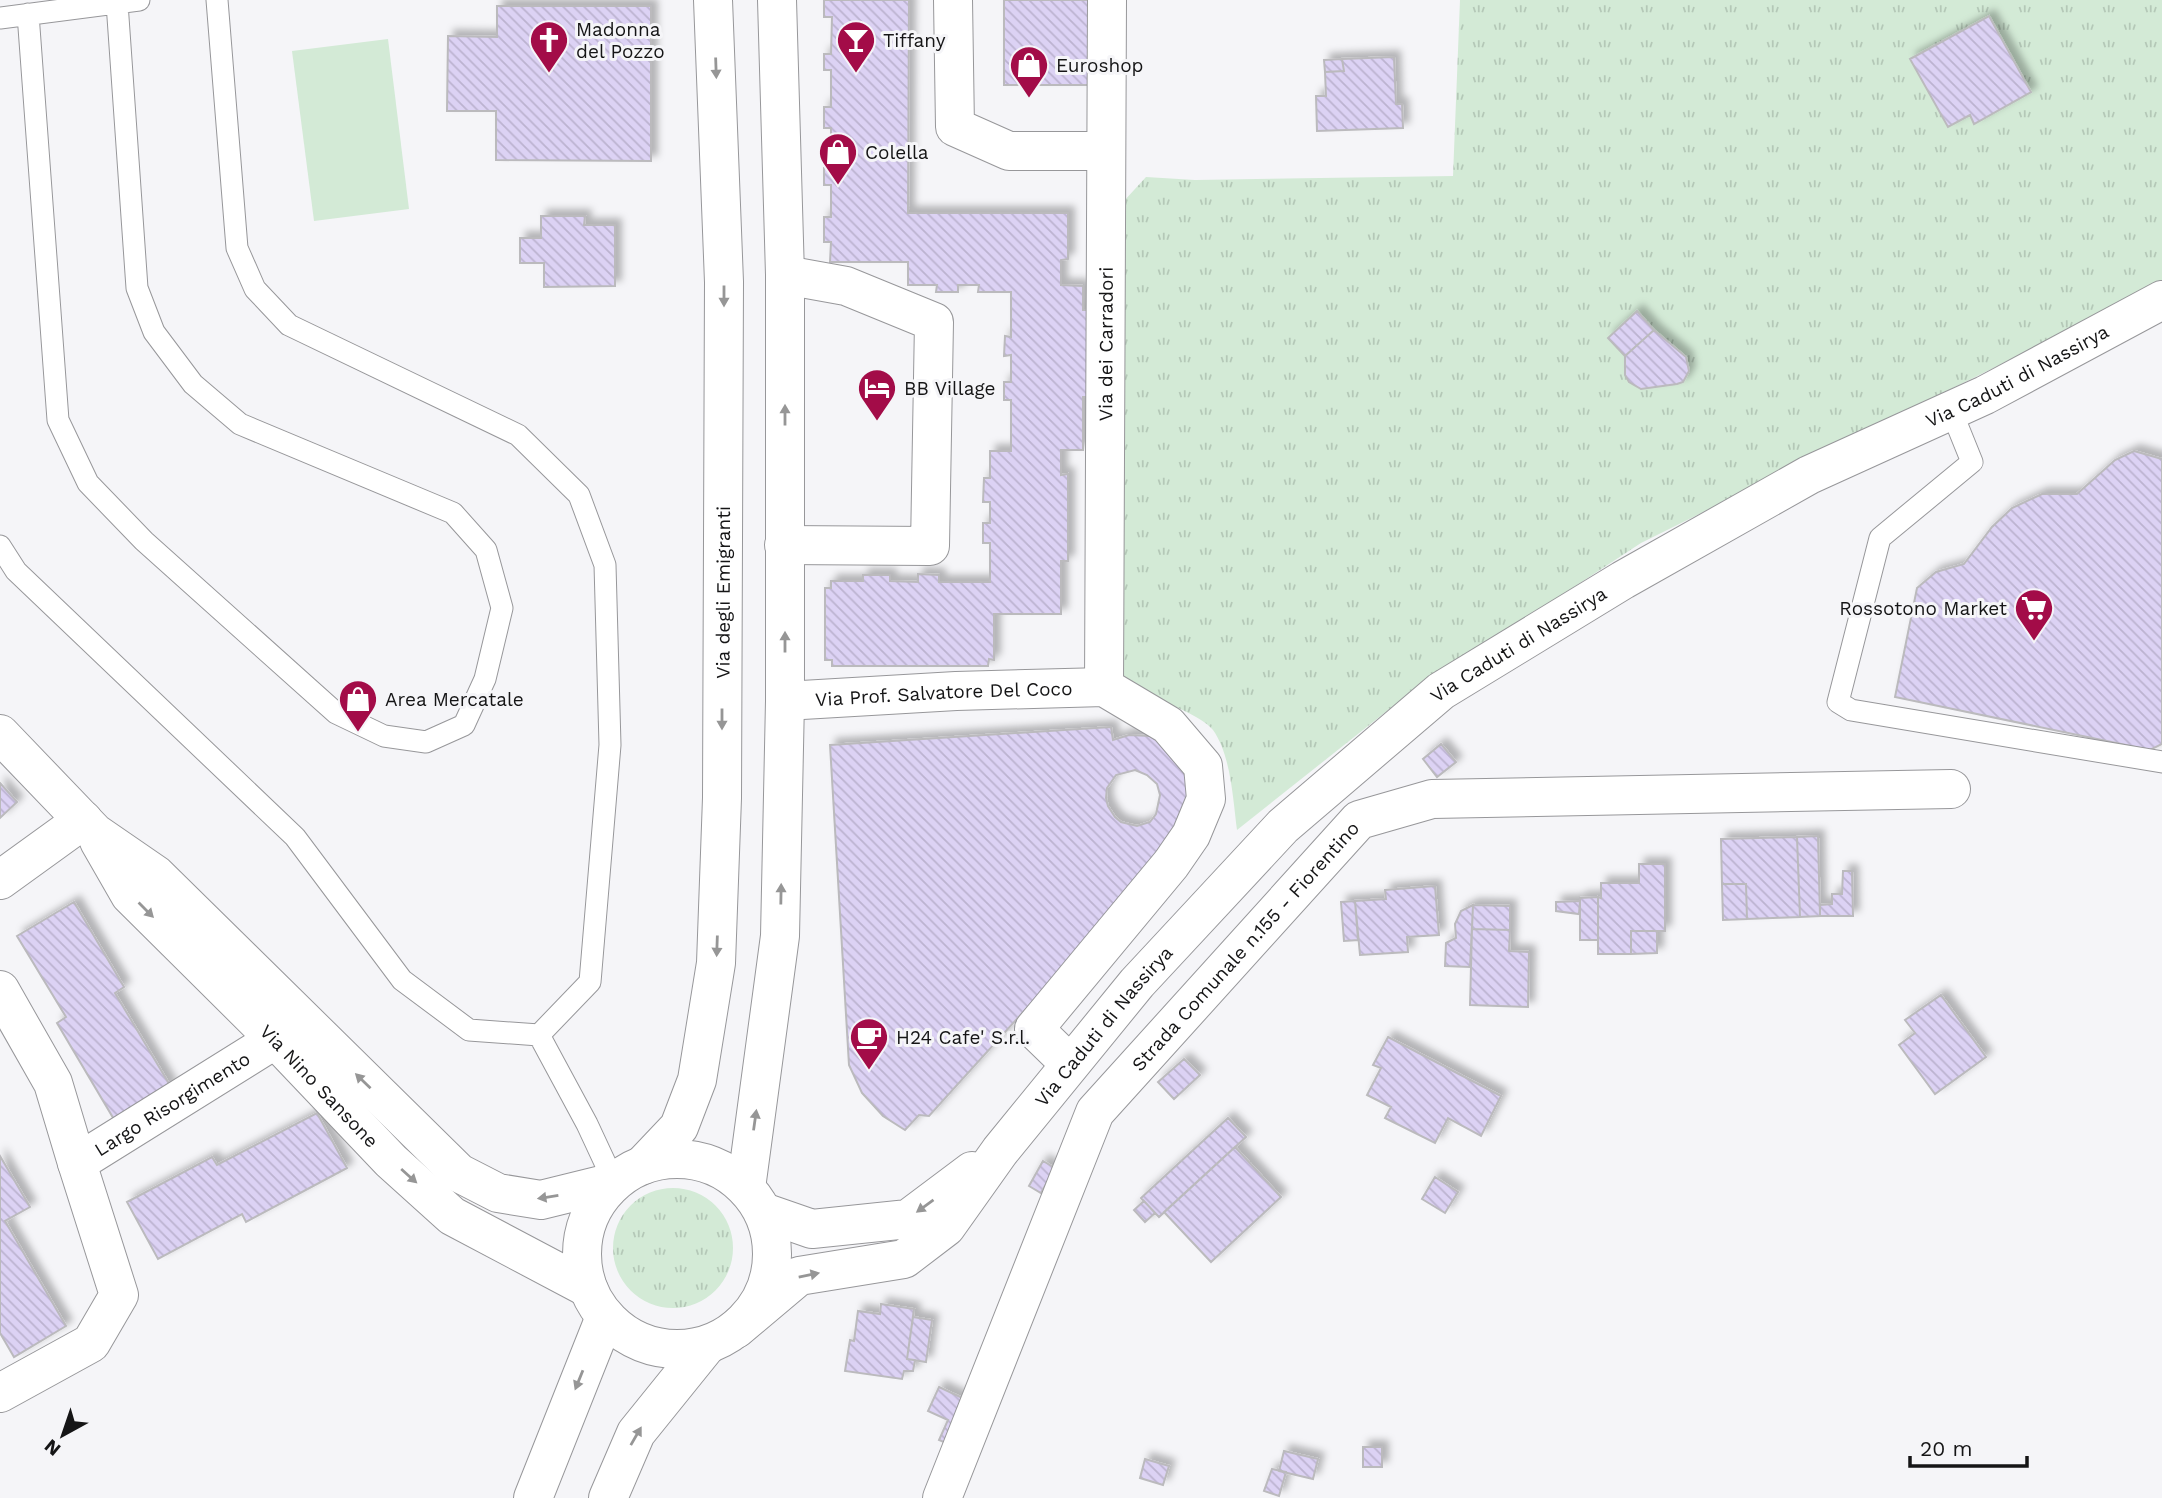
<svg xmlns="http://www.w3.org/2000/svg" width="2162" height="1498" viewBox="0 0 2162 1498" font-family="'Work Sans',sans-serif">
  <style>
    .grass { fill: url(#grass-tufts) }
    .pitch { fill: #d3ead6 }
    .building { fill: url(#building-back-hatch); stroke: #bbbabd; stroke-width: 2; fill-rule: evenodd; filter: url(#shadow) }
    .lines { fill: none; stroke-linecap: round; stroke-linejoin: round }
    .service-casing { stroke: #97979a; stroke-width: 23 }
    .minor-casing { stroke: #97979a; stroke-width: 40 }
    .tertiary-casing { stroke: #97979a; stroke-width: 40 }
    .secondary-casing { stroke: #97979a; stroke-width: 40 }
    .service { stroke: #fff; stroke-width: 21 }
    .minor { stroke: #fff; stroke-width: 38 }
    .tertiary { stroke: #fff; stroke-width: 38 }
    .secondary { stroke: #fff; stroke-width: 38 }
    .oneway { fill: #969696 }
    .labels { text-anchor: middle; dominant-baseline: central; stroke-width: 6; stroke-linejoin: round; paint-order: stroke }
    .poi-label { font-size: 19px; fill: #151516; stroke: #f5f5f8; text-anchor: start }
    .street-label { font-size: 19px; fill: #151516; stroke: #f5f5f8 }
  </style>
  <defs>
    <pattern id="grass-tufts" width="24" height="20" patternUnits="userSpaceOnUse" patternTransform="scale(1.75)"><rect width="24" height="20" fill="#d3ead6"/><path d="M3 7l-1-3M5 7V3M7 7l1-3M15 17l-1-3M17 17v-4M19 17l1-3" fill="none" stroke="#b4c8b7"/></pattern>
    <pattern id="building-back-hatch" width="6" height="6" patternUnits="userSpaceOnUse" patternTransform="scale(1.75)"><rect width="6" height="6" fill="#dcd2f4"/><path d="M-1 5l2 2M0 0l6 6M5-1l2 2" fill="none" stroke="#bcb3d0"/></pattern>
    <filter id="shadow"><feDropShadow dx="6" dy="-6" stdDeviation="3.5" flood-color="#0004"/></filter>
  </defs>
  <rect width="100%" height="100%" fill="#f5f5f8"/>
  <!-- grass -->
  <path class="grass" d="M1460,0H2162V284L1641,543L1397,703L1237,830C1233,800 1231,755 1213,730C1201,714 1142,693 1121,684L1123,202L1146,177L1195,180L1453,176Z
    M613 1248a60 60 0 1 1 120 0a60 60 0 1 1-120 0Z"/>
  <!-- pitch -->
  <path class="pitch" d="M388,39L409,209L314,221L292,51Z"/>
  <!-- building -->
  <path class="building" d="M824,0H909L908,213H1068V259L1061,260V285L1083,286V310H1090V397H1083V450H1061V475L1068,474V561H1061V614H994V660L989,659L988,666H832V660H825V588H831V581H863V575H890V581L918,582V574L939,575V582H990V543H983V523H990V502H983L984,478H990V451H1011V400H1004V382H1011V355L1004,356L1005,336L1011,337V292H978L979,285H958V292H936L937,285H908V262H830L831,242H824V217H831V185H824V168H831V128H824V107H831V70H824V54H831L832,17H824Z
    M1004,0H1092V85H1004Z
    M497,6H651V161L496,160V111H447L448,36L497,37Z
    M1989,16L2031,92L1974,124L1970,115L1948,127L1910,59Z
    M1394,57L1396,104H1402L1403,128L1317,131L1316,96H1326L1325,72L1344,71L1342,59Z
    M1342,59L1344,71L1325,72L1324,60Z
    M541,216H585L584,225H615V286L544,287V263H520V238H541Z
    M1637,311L1654,330L1625,356L1608,338Z
    M1654,330L1686,357L1689,371L1683,382L1677,384L1641,389L1629,382L1625,375V356Z
    M2134,451L2162,459V744L2150,750L1895,697L1917,588L1936,572L1964,564L1992,527L2012,508L2042,494H2077L2115,460Z
    M1111,727L1113,740L1129,735L1150,736L1186,759L1189,829L929,1116L919,1115L905,1130L883,1116L862,1093L849,1065L830,745ZM1135,770L1147,775L1157,784L1160,795L1156,814L1150,822L1137,826L1121,822L1115,817L1108,806L1106,798L1107,788L1116,775Z
    M1441,744L1456,762L1437,777L1423,759Z
    M0,783L17,802L0,818Z
    M1818,836L1820,916L1800,917L1797,837Z
    M1797,837L1800,917L1747,919L1746,884H1722L1721,839Z
    M1639,864H1665V931H1631V954H1598V897L1601,898V883H1639Z
    M1843,871H1852L1853,916H1820V905L1832,904V894H1842Z
    M1722,884H1746L1747,919L1723,920Z
    M1435,886L1439,935L1407,937L1408,952L1360,955L1355,901L1386,899L1385,890Z
    M1598,897V940H1580V898Z
    M1355,901L1358,940L1344,941L1341,902Z
    M1580,901L1579,914L1556,911V902Z
    M74,902L124,987L115,993L171,1087L115,1121L57,1023L66,1017L17,936Z
    M1473,905L1510,906V930L1472,929Z
    M1473,905L1470,967L1445,966L1446,943L1456,938L1455,924L1461,911Z
    M1472,929L1510,930L1509,951L1529,952L1528,1007L1470,1005Z
    M1631,931H1657V953L1631,954Z
    M1941,995L1986,1057L1935,1094L1899,1045L1915,1033L1905,1020Z
    M1388,1037L1501,1096L1481,1136L1448,1118L1435,1143L1385,1118L1391,1107L1367,1095L1381,1068L1373,1065Z
    M1184,1059L1200,1075L1174,1099L1158,1082Z
    M317,1113L347,1168L246,1222L242,1214L158,1259L127,1202L212,1157L217,1165Z
    M1228,1118L1246,1137L1159,1217L1141,1198Z
    M1235,1147L1281,1197L1211,1262L1164,1212Z
    M0,1156L30,1207L5,1221L66,1326L14,1357L0,1333Z
    M1043,1161L1055,1168L1041,1193L1029,1186Z
    M1435,1177L1458,1192L1445,1213L1422,1199Z
    M1144,1201L1155,1213L1145,1222L1134,1210Z
    M881,1304L914,1309L907,1359L915,1360L913,1371H904L902,1379L845,1371L850,1340L854,1341L858,1311L880,1314Z
    M913,1317L932,1320L926,1362L907,1359Z
    M939,1387L971,1402L953,1446L939,1440L948,1420L928,1411Z
    M1363,1447H1382V1467H1363Z
    M1284,1451L1318,1459L1313,1479L1279,1471Z
    M1145,1459L1169,1466L1163,1485L1140,1478Z
    M1272,1469L1286,1472L1279,1496L1264,1491Z"/>
  <g class="lines">
    <!-- service casing -->
    <g class="service-casing">
      <path id="service" d="M28,14L58,420L88,483L144,541L336,713L384,736L426,742L464,725L485,679L502,608L486,550L453,513L240,424L193,384L154,332L137,288L117,3
        M0,18L139,0
        M1951,410L1972,462L1880,538L1838,702L1851,710L2162,762
        M0,546L16,571L295,837L402,980L469,1030L539,1035L590,982L610,745L605,565L579,495L518,435L289,325L255,289L237,248L217,0
        M539,1035L587,1124L614,1182"/>
    </g>
    <!-- minor casing -->
    <g class="minor-casing">
      <g id="minor">
        <path d="M953,0L955,127L1009,151H1106"/>
        <path d="M784,545L930,546L934,322L846,286L785,275"/>
        <path id="s1" d="M1104,687L1107,0"/>
        <path id="s2" d="M785,701L956,691L1104,687L1168,725L1203,766L1206,799L1191,835L1171,864L1034,1029L1070,1064"/>
        <path d="M0,880L83,820"/>
        <path d="M0,990L53,1083L77,1163"/>
        <path d="M763,1212L812,1229L908,1219L972,1171"/>
        <path id="s3" d="M736,1329L799,1276L904,1259L946,1227L1000,1151L1137,983L1283,826L1441,691L1623,580L1809,475L1985,395L2162,300"/>
        <path id="s4" d="M0,1393L91,1343L119,1295L77,1163L303,1022"/>
        <path id="s5" d="M942,1498L1095,1112L1359,820L1432,799L1951,789"/>
      </g>
    </g>
    <!-- tertiary casing -->
    <g class="tertiary-casing">
      <g id="tertiary">
        <path d="M0,734L95,833L156,875L459,1173L498,1193L541,1200L614,1182"/>
        <path id="s6" d="M99,841L130,895L275,1039L391,1161L452,1216L588,1288"/>
      </g>
    </g>
    <!-- secondary casing -->
    <g class="secondary-casing">
      <g id="secondary">
        <circle cx="677" cy="1254" r="95"/>
        <path id="s7" d="M643,1165L679,1127L697,1080L716,963L722,798L724,282L713,0"/>
        <path d="M746,1188L780,936L785,701V275L777,0"/>
        <path d="M533,1498L605,1317"/>
        <path d="M608,1498L636,1433L707,1345"/>
      </g>
    </g>
    <!-- service -->
    <use href="#service" class="service"/>
    <!-- minor -->
    <use href="#minor" class="minor"/>
    <!-- tertiary -->
    <use href="#tertiary" class="tertiary"/>
    <!-- secondary -->
    <use href="#secondary" class="secondary"/>
  </g>
  <!-- one-way arrows -->
  <defs><path id="oneway-solid" d="M-6-.8H1V-3.2L6.5 0L1 3.2V.8H-6Z" transform="scale(1.75)"/></defs>
  <g class="oneway">
    <use href="#oneway-solid" transform="translate(716 68) rotate(88)"/>
    <use href="#oneway-solid" transform="translate(724 296) rotate(90)"/>
    <use href="#oneway-solid" transform="translate(785 415) rotate(-90)"/>
    <use href="#oneway-solid" transform="translate(785 642) rotate(-90)"/>
    <use href="#oneway-solid" transform="translate(722 719) rotate(90)"/>
    <use href="#oneway-solid" transform="translate(781 894) rotate(-89)"/>
    <use href="#oneway-solid" transform="translate(146 910) rotate(45)"/>
    <use href="#oneway-solid" transform="translate(717 946) rotate(92)"/>
    <use href="#oneway-solid" transform="translate(363 1081) rotate(-136)"/>
    <use href="#oneway-solid" transform="translate(755 1120) rotate(-82)"/>
    <use href="#oneway-solid" transform="translate(409 1176) rotate(42)"/>
    <use href="#oneway-solid" transform="translate(548 1197) rotate(171)"/>
    <use href="#oneway-solid" transform="translate(925 1206) rotate(144)"/>
    <use href="#oneway-solid" transform="translate(809 1275) rotate(-11)"/>
    <use href="#oneway-solid" transform="translate(579 1380) rotate(112)"/>
    <use href="#oneway-solid" transform="translate(636 1436) rotate(-60)"/>
  </g>
  <!-- icons -->
  <defs>
    <g id="church-pin" transform="scale(2.0125)"><path d="M0 17L-7.5 6A9.5 9.5 0 1 1 7.5 6Z" fill="#a30c48" stroke="#f5f5f8"/><path d="M-1.2-6h2.4v3.5h3.3v2.4h-3.3V6h-2.4V-.1h-3.3v-2.4h3.3Z" fill="#fff"/></g>
    <g id="bar-pin" transform="scale(2.0125)"><path d="M0 17L-7.5 6A9.5 9.5 0 1 1 7.5 6Z" fill="#a30c48" stroke="#f5f5f8"/><path d="M-6-5H6L.8 .8V4.5H3.5V6h-7V4.5H-.8V.8Z" fill="#fff"/></g>
    <g id="shop-pin" transform="scale(2.0125)"><path d="M0 17L-7.5 6A9.5 9.5 0 1 1 7.5 6Z" fill="#a30c48" stroke="#f5f5f8"/><path d="M-5-2.5h2.3a2.7 3.5 0 0 1 5.4 0H5L5.5 6h-11ZM-1.5-2.5h3a1.5 2.3 0 0 0-3 0Z" fill="#fff"/></g>
    <g id="hotel-pin" transform="scale(2.0125)"><path d="M0 17L-7.5 6A9.5 9.5 0 1 1 7.5 6Z" fill="#a30c48" stroke="#f5f5f8"/><path d="M-6-4.5h1.5V1H6V5H4.5V3h-9V5H-6ZM-4 0a1.8 1.8 0 1 1 3.6 0ZM.5 0V-2.5h3Q6-2.5 6 0Z" fill="#fff"/></g>
    <g id="supermarket-pin" transform="scale(2.0125)"><path d="M0 17L-7.5 6A9.5 9.5 0 1 1 7.5 6Z" fill="#a30c48" stroke="#f5f5f8"/><path d="M-6-5.5h2.5l.6 2H6L4.5 2H-2.5L-4.4-4H-6ZM-1.5 3.2a1.3 1.3 0 1 0 .1 0ZM3 3.2a1.3 1.3 0 1 0 .1 0Z" fill="#fff"/></g>
    <g id="cafe-pin" transform="scale(2.0125)"><path d="M0 17L-7.5 6A9.5 9.5 0 1 1 7.5 6Z" fill="#a30c48" stroke="#f5f5f8"/><path d="M-5.5-4.5H6V0H3Q3 3.5 0 3.5H-2.5Q-5.5 3.5-5.5 0ZM3-3.2v2h1.7v-2ZM-6 4.5H4V6H-6Z" fill="#fff"/></g>
  </defs>
  <g fill-rule="evenodd">
    <use href="#church-pin" x="549" y="40"/>
    <use href="#bar-pin" x="856" y="40"/>
    <use href="#shop-pin" x="1029" y="65"/>
    <use href="#shop-pin" x="838" y="152"/>
    <use href="#hotel-pin" x="877" y="388"/>
    <use href="#supermarket-pin" x="2034" y="608"/>
    <use href="#shop-pin" x="358" y="699"/>
    <use href="#cafe-pin" x="869" y="1037"/>
  </g>
  <g class="labels">
    <!-- poi labels -->
    <g class="poi-label">
      <text x="576" y="29">Madonna<tspan x="576" dy="22">del Pozzo</tspan></text>
      <text x="883" y="40">Tiffany</text>
      <text x="1056" y="65">Euroshop</text>
      <text x="865" y="152">Colella</text>
      <text x="904" y="388">BB Village</text>
      <text x="2007" y="608" text-anchor="end">Rossotono Market</text>
      <text x="385" y="699">Area Mercatale</text>
      <text x="896" y="1037">H24 Cafe' S.r.l.</text>
    </g>
    <!-- street labels -->
    <g class="street-label">
      <text stroke="none"><textPath href="#s1" startOffset="343">Via dei Carradori</textPath></text>
      <text stroke="none"><textPath href="#s3" startOffset="1631">Via Caduti di Nassirya</textPath></text>
      <text stroke="none"><textPath href="#s7" startOffset="592">Via degli Emigranti</textPath></text>
      <text stroke="none"><textPath href="#s3" startOffset="1064">Via Caduti di Nassirya</textPath></text>
      <text stroke="none"><textPath href="#s2" startOffset="159">Via Prof. Salvatore Del Coco</textPath></text>
      <text stroke="none"><textPath href="#s5" startOffset="639">Strada Comunale n.155 - Fiorentino</textPath></text>
      <text stroke="none"><textPath href="#s3" startOffset="497">Via Caduti di Nassirya</textPath></text>
      <text stroke="none"><textPath href="#s6" startOffset="331">Via Nino Sansone</textPath></text>
      <text stroke="none"><textPath href="#s4" startOffset="410">Largo Risorgimento</textPath></text>
    </g>
  </g>
  <!-- north arrow -->
  <g transform="translate(63 1435) rotate(220)" stroke="#f5f5f8" stroke-width="5" paint-order="stroke">
  <path d="M0-5L12 26L0 18L-12 26Z" fill="#151516"/>
  <text y="-10" font-size="19" font-weight="bold" text-anchor="middle" fill="#151516">N</text>
  </g>
  <!-- scale -->
  <path d="M1910 1456v10h117v-10" fill="none" stroke="#151516" stroke-width="3.5"/>
  <text x="1920" y="1456" font-size="21" fill="#151516" stroke="#f5f5f8" stroke-width="5" paint-order="stroke">20 m</text>
</svg>
